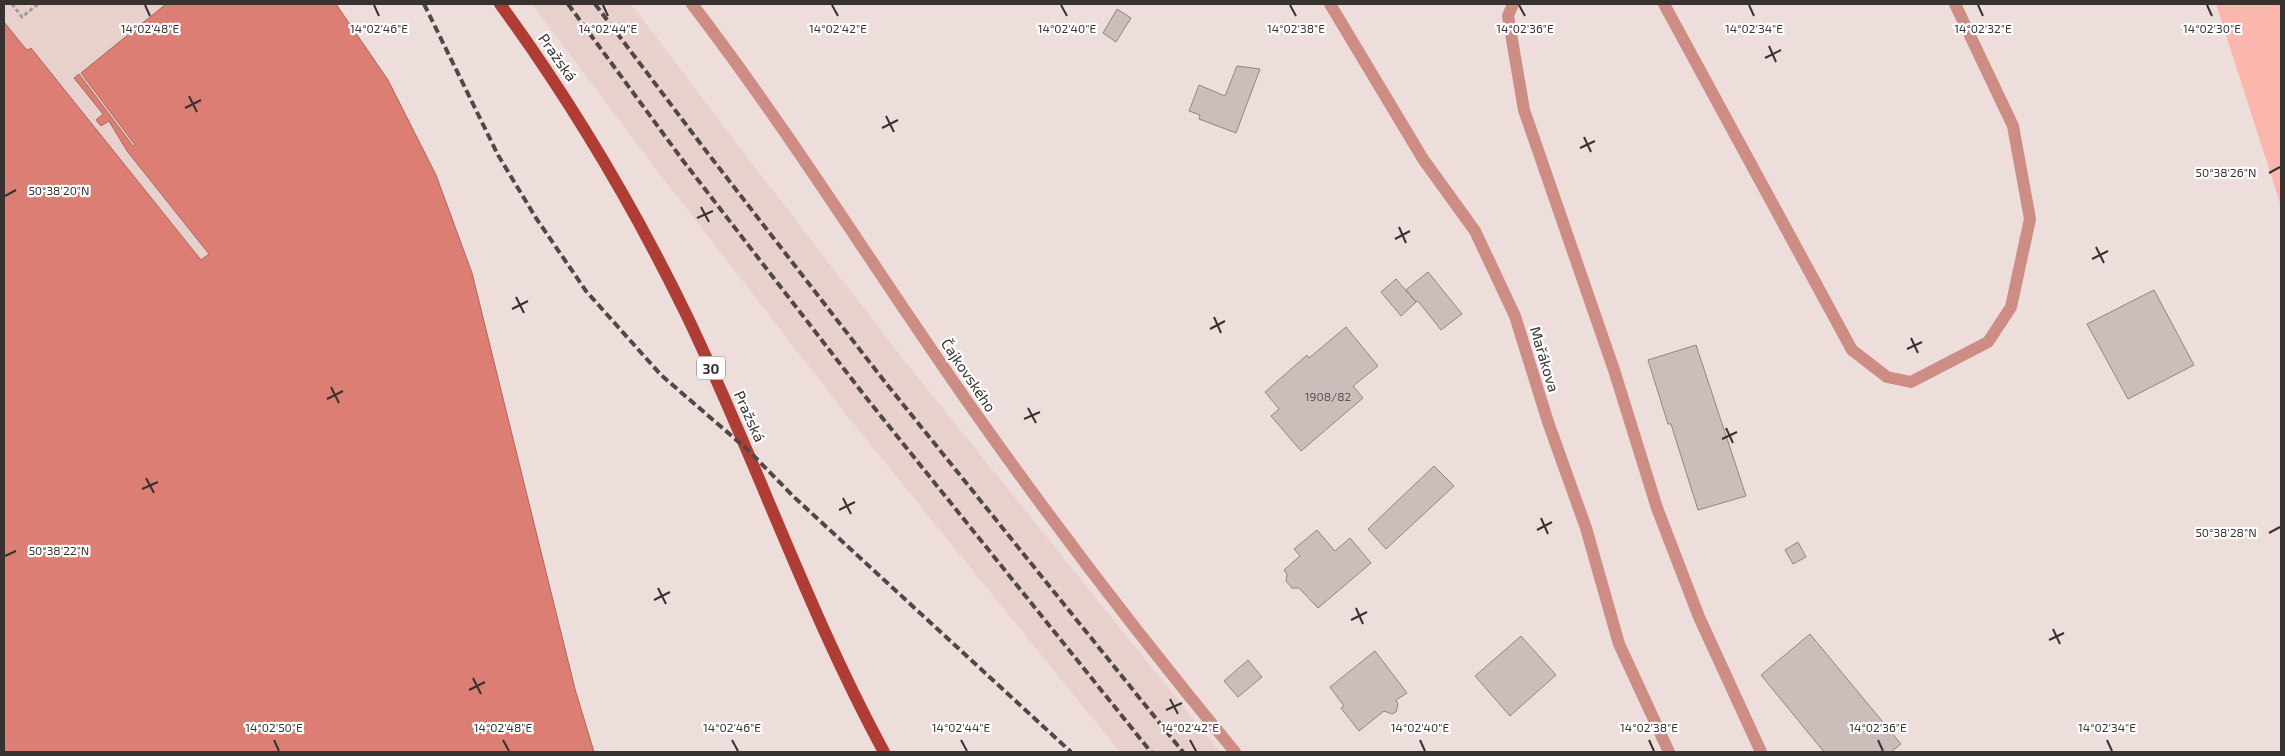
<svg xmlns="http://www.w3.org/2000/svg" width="2285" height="756" viewBox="0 0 2285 756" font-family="'Exo 2',sans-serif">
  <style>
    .built { fill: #e8d0cc }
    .green { fill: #fbb7ae }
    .water { fill: #dc7e73; stroke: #aa675f }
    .building { fill: #ccbdbb; stroke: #928482 }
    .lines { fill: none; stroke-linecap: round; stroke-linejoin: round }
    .path { stroke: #a59997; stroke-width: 3; stroke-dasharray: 4 2.5; stroke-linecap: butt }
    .minor { stroke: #cd8c84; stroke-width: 12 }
    .major { stroke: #af3c35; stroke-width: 12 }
    .rail { stroke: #504847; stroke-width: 4; stroke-dasharray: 8 4; stroke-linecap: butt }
    .ticks { fill: none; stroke: #373130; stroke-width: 2 }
    .labels { text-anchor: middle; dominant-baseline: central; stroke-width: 4.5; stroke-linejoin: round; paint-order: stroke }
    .number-label { font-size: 12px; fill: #5c5453 }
    .shield { fill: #fff; stroke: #736f6e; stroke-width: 1 }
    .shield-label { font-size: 14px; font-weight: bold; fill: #373130 }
    .street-label { font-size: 15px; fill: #373130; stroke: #fff }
    .ticks-label { font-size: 12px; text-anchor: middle; fill: #373130; stroke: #fff; stroke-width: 4.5; stroke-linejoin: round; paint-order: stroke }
  </style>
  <rect width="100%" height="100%" fill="#eddddb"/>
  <!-- built -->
  <path class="built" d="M4,4H166L81,73L135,145L133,146L79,74L75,78L104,114L96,120L109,121L127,152L209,254L201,260L32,48L28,50L25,48L4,22Z
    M532,4H631L726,130L907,364L1220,752H1120L845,413L663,178Z"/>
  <!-- green -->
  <path class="green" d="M2216,4H2281V206Z"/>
  <!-- water -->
  <path class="water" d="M166,4H336L388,80L436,175L472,273L575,689L594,752H4V22L25,48L28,50L31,48L201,260L209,254L127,151L109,121L101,126L96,120L103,114L74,78L79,74L133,146L135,145L81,73Z"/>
  <!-- building -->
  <path class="building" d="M1117,9L1131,18L1116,42L1103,33Z
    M1237,66L1260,69L1236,133L1199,119L1200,115L1189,111L1199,85L1225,96Z
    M1428,272L1462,314L1441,330L1418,301L1416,302L1406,290Z
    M1396,279L1416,302L1401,316L1381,292Z
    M2154,290L2194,365L2128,399L2087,324Z
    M1346,327L1378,366L1353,386L1363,398L1301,451L1271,416L1279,409L1265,392L1307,355L1309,358Z
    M1696,345L1746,496L1698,510L1671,424H1668L1648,360Z
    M1434,466L1454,486L1386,549L1368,529Z
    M1317,530L1335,551L1350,538L1371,563L1318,608L1299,588H1292L1286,581L1287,574L1284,570L1300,556L1294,549Z
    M1798,542L1806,557L1793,564L1785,550Z
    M1810,634L1901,744L1891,752H1824L1761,675Z
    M1521,636L1556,675L1510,716L1475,676Z
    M1375,651L1407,693L1396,700L1398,704L1396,712L1392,714L1384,711L1359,731L1341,708L1344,706L1330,687Z
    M1248,660L1262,677L1238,697L1224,681Z"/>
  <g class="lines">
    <!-- path -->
    <path class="path" d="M12,4L22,17L38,4"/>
    <!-- minor -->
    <path class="minor" d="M692,4C797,141 886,288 986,428C1065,539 1148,647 1235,752
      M1330,4L1423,159L1475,231L1515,316L1548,422L1586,528L1619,644L1669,752
      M1513,4L1508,16L1524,110L1614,370L1657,508L1699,617L1761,752
      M1664,4L1852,350L1887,377L1911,382L1988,342L2011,307L2030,219L2013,126L1955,4"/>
    <!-- major -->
    <path class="major" d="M500,4C573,104 633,205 687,316C756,460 808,612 884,752"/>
    <!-- rail -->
    <path class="rail" d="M424,4L498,155L536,218L586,291L661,375L748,450L794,497L1071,752
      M568,4L684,162L868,400L1151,752
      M595,4L703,147L885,382L1183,752"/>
  </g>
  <!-- ticks -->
  <path class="ticks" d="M145,5L150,16M374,5L379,16M603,5L608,16M832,5L838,16M1061,5L1067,16M1290,5L1296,16M1519,5L1525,16M1749,5L1754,16M1978,5L1983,16M2207,5L2212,16M1769,46L1776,62M1765,58L1781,50M189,96L197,112M185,108L201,100M886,116L894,132M882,128L898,120M1584,137L1591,152M1580,148L1595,141M2269,173L2280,167M5,196L16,190M701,207L709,222M697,218L713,211M1399,227L1406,243M1395,239L1410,231M2096,247L2104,263M2092,259L2108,251M516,297L524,313M512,309L528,301M1214,317L1221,333M1210,329L1225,321M1911,338L1918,353M1907,349L1922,342M331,387L339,403M327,399L343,391M1028,408L1036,423M1024,419L1040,412M1726,428L1733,443M1722,439L1737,432M146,478L154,493M142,489L158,482M843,498L851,514M839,510L855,502M1541,518L1548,534M1537,530L1552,522M2269,533L2280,527M5,556L16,551M658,588L666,604M654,600L670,592M1356,608L1363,624M1351,620L1367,612M2053,629L2060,644M2049,640L2064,633M473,678L481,694M469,690L485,682M1170,699L1178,714M1166,710L1182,703M274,740L279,751M503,740L509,751M732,740L738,751M961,740L967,751M1190,740L1196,751M1420,740L1425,751M1649,740L1654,751M1878,740L1883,751M2107,740L2112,751"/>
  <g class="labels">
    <!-- number labels -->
    <g class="number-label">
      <text x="1328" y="396">1908/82</text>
    </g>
    <!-- shield labels -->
    <rect class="shield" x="697" y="356.5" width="28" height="23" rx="4"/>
    <g class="shield-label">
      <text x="711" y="368">30</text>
    </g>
    <!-- street labels -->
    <g class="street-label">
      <text transform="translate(558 57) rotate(55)">Pražská</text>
      <text transform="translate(1545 359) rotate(73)">Mařákova</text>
      <text transform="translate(969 375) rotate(56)">Čajkovského</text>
      <text transform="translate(750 416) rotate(66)">Pražská</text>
    </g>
  </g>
  <g class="ticks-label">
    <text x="379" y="33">14°02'46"E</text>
    <text x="608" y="33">14°02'44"E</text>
    <text x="1067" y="33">14°02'40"E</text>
    <text x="2212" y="33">14°02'30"E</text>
    <text x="150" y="33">14°02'48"E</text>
    <text x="838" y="33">14°02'42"E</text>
    <text x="1296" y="33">14°02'38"E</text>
    <text x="1525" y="33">14°02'36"E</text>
    <text x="1754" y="33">14°02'34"E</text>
    <text x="1983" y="33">14°02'32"E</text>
    <text x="2226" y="177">50°38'26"N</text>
    <text x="59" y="195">50°38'20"N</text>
    <text x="2226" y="537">50°38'28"N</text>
    <text x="59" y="555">50°38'22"N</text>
    <text x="274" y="732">14°02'50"E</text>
    <text x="503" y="732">14°02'48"E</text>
    <text x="732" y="732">14°02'46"E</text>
    <text x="961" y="732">14°02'44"E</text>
    <text x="1190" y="732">14°02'42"E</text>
    <text x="1420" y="732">14°02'40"E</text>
    <text x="1649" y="732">14°02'38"E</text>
    <text x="1878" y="732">14°02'36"E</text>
    <text x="2107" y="732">14°02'34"E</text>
  </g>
  <!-- border -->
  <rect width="2285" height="756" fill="none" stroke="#373130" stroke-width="10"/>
</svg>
